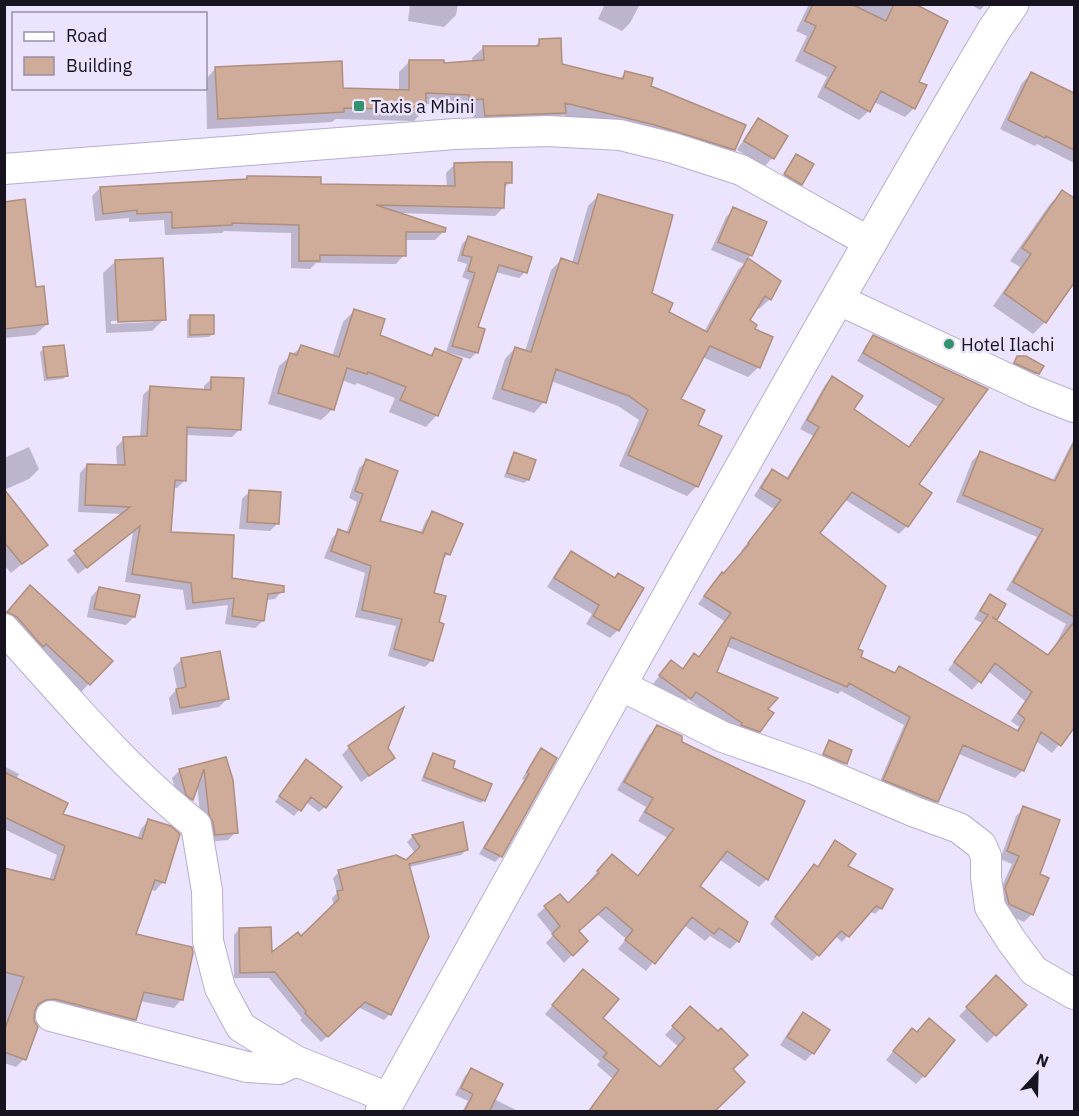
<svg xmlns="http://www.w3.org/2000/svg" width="1079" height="1116" viewBox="0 0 1079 1116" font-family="'IBM Plex Sans',sans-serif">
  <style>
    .shadow { fill: #0003; fill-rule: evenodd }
    .building { fill: #ceac99; stroke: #af8e7c; stroke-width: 1.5 }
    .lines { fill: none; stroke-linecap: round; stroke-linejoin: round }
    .street-casing { stroke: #b8adce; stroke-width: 32 }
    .secondary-casing { stroke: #b8adce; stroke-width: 35 }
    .street { stroke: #fff; stroke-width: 30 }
    .secondary { stroke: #fff; stroke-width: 33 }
    .poi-dot { fill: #31926c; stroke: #ece3fe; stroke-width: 2 }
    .labels { text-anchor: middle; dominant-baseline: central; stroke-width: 5; stroke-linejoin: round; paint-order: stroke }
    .poi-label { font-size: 18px; fill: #18141f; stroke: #ece3fe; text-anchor: start }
  </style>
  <rect width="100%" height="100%" fill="#ece3fe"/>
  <!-- shadow -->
  <path class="shadow" d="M410,4H458L456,15L444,27L408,21Z
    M605,4H640L630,23L622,31L598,19Z
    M809,4H912L917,82L914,108L905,117L874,102L869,111L859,120L817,97L827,77L795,61L807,36L796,31Z
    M970,4H986L980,10Z
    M540,41L561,65L619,80L626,72L649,87L734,149L723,160L643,135L562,115L554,124L474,126L473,109L459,110V105L425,104L424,110L414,121L336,119L332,122L207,129L206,79L215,69L342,90L399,92V72L410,61L442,64L473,62L472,58L483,48H533Z
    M1031,74L1074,94V163L1037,144L1035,146L1000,129L1022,83Z
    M759,120L772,158L765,166L737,150L751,128Z
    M796,156L801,184L797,187L782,178Z
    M455,164L510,182L503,189V208L495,216L400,213L444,231L435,240H404V255L396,264L316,263L310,269L291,268V233L224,231L222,233L165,235L164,220L129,222V218L95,221L92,196L100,188L244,181L247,177L320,186L447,188L446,173Z
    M1062,192L1074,200V280L1045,322L1033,334L993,306L1020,267L1010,261L1050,204Z
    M598,196L650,294L667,313L704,332L738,270L744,264L711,250L726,217L734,209L751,255L747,259L779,281L770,299L759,309L756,307L748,321L753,330L759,367L748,377L702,357L679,400L696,426L697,486L687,496L619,466L639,420L618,406L551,381L544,402L534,413L492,399L505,359L515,348L525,351L551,270L561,260L572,263L588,206Z
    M4,203L47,324L35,335L4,338Z
    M469,237L525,272L519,278L495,272L476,328L477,352L470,359L446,352L469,280L462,277L467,264L457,261L462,244Z
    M116,261L164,319L152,331L106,333L103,273ZM153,319V322L111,324V321Z
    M354,311L378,335L428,357L435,350L437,415L426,427L389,412L395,398L357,383L355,385L342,380L333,409L321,420L268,404L279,366L301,347L332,357L343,322Z
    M191,316L213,334L209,337L187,338V320Z
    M874,337L986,389L917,485L907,526L899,534L844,499L818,533L859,658L894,673L899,668L1016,732L1019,727L1011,721L1025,701L988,671L972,690L948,670L982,623L974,619L983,604L990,596L1004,604L996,619L1048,656L1055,646L1066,624L1006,590L1037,537L956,502L972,461L980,453L1052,482L1074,439V509L1060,543L1074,550V715L1065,726L1071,730L1052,753L1036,741L1023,770L1015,778L959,754L937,801L929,809L877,788L904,725L841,691L838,694L726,646L715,672L766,709L759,731L751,739L735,732L688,699L682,705L653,684L664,670H682L694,655L698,658L724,621L698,604L714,582L743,552L741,551L774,509L754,496L765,478L772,471L786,479L813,436L800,429L825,385L832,377L852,409L908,448L938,407L857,361L866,345Z
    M44,349L67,375L63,379L44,381L40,352Z
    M1018,357L1042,366L1030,382L1010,366Z
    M212,378L240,429L232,437L186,435L185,480L177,488L173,487L170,534L231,579L282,591L275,599L266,600L263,621L255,628L225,624L228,605L186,610L183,590L125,582L133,532L78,574L67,560L123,514L78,512L80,473L87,465L117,466L116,447L124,439L140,438L143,395L151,387L204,391V386Z
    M29,447L39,469L29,479L4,490V458Z
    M515,454L534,461L528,480L524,483L504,477L511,457Z
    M367,461L378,522L420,534L426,520L433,513L448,554L441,562L432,594L437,623L432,660L425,667L388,656L396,626L355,617L365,573L324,558L332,538L339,531L346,534L357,502L349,498L359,468Z
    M4,491L46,544L11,573L4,565Z
    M250,491L278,523L270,531L239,529L242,499Z
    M571,553L614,579L618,575V630L610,638L586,624L592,614L547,587L563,561Z
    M99,588L134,617L126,625L87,617L91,597Z
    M23,595L111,661L81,692L37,651L4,616Z
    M219,653L227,699L219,707L172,715L169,698L177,689L173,668L181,660Z
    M401,711L386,748L393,758L361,782L342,755L349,747Z
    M658,726L681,737V743L767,879L759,887L719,859L698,886L738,941L730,949L710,936L705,941L684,925L646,971L618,949L626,939L597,914L577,932L578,949L564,963L546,943L553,935L537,915L545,907L568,906L592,882L590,880L604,864L637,877L668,838L638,821L646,807L617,790L649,735Z
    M829,742L845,763L842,767L821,758Z
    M541,750L501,856L495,862L479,854L524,780L522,779L535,756Z
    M433,754L451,769L484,800L481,803L421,781L430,758Z
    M225,758L236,832L228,840L207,842L201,823L197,784L192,799L184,807L179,803L172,778L180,770Z
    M306,761L325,807L319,812L306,802L294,816L275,802Z
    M4,766L19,774L16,780L60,815L137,840L141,829L149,820L178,835L163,882L155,891L150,889L134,935L182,999L174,1008L140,1001L135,1020L127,1028L46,1007H36L34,1009L24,1059L16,1067L4,1063V870L49,881L57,855L4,829Z
    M1024,808L1038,875L1032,914L1024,922L1001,912L997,897L1012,864L1000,859L1016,816Z
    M462,823L467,849L461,855L409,867L390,1014L384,1020L358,1007L321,1042L300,1020L302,1018L269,978H234V935L239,929L270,955L301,938L334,906L332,898L337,893L333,878L339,872L406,862L415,853L407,842L413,836Z
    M835,842L846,867L881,908L875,914L869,911L842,942L835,936L812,961L770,924L808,872L814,866L817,868Z
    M576,978L601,1018L659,1069L679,1047L665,1035L683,1016L731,1069L713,1112H588L613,1079L597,1065L600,1061L545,1014Z
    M996,978L1025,1005L987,1043L959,1016Z
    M803,1014L813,1053L805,1061L780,1045L795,1022Z
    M917,1034L924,1076L916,1084L886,1060L904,1038Z
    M471,1069L494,1099L520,1112H462L468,1101L455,1095L465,1076Z"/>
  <!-- building -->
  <path class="building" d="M813,4H851L886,21L894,4H915L948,21L919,82L927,85L915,109L881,91L870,112L825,87L836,67L804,51L816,26L805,21Z
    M561,38L562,64L623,79L625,71L653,78L651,86L746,125L735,150L655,125L565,103L566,113L485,116L483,99L469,100V95L426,93V110L344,108V112L218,119L215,67L342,61L343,88L409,90V60H444V63L484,60L483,46H539V39Z
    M1031,72L1074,93V150L1046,136L1045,138L1008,120Z
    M758,118L788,136L774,159L744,141Z
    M796,154L814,164L802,185L784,174Z
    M485,162H512V183H505L504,208L376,205L446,228L445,232H406V256L320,255V261H299V225L232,223V225L172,228V212L137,214V210L103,214L100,187L247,179V176L321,177V184L455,186L454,163Z
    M1062,190L1074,198V283L1046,323L1004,293L1031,254L1022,248Z
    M598,194L673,215L652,293L673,303L669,312L707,332L748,258L781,281L771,300L765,296L750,320L757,325L755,329L773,337L760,368L710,346L681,399L705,410L698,425L722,436L698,487L628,455L648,410L629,396L556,369L546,403L502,389L515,347L531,352L561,258L578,264Z
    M25,199L36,287L44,286L48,324L4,329V202Z
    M733,207L767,222L752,256L718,242Z
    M468,236L532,257L527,273L499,265L478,327L485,329L478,353L452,346L475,273L468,271L472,257L462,255Z
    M163,258L166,320L118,322L115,260Z
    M354,309L385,319L380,335L432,356L435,348L462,359L438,416L400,400L406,387L368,372L367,374L347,368L334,410L278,393L290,353L297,355L301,345L339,357Z
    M190,315H214V334L190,335Z
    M873,335L988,389L919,484L932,493L908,527L852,492L820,533L886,586L858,649L863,651L861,657L895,673L899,666L1018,731L1025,719L1018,713L1032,692L995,663L981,683L954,662L988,615L980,611L990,594L1006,604L997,620L992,617L1048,655L1074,622V728L1061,746L1041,732L1024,771L963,745L938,802L883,780L910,717L849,683L847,687L731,637L717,672L778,698L768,709L774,713L760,732L741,725L742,723L696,692L691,699L659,675L671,660L683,669L694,653L699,657L731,613L704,596L722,572L723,574L749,544L748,543L781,500L761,488L772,469L788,479L819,427L807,420L832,376L863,396L854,409L909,447L944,399L863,353Z
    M64,345L68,376L47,378L43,347Z
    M1017,356H1026L1044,366L1039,374L1014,363Z
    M211,377L244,378L241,430L187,427L186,481L175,480L171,532L234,535L232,578L284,586V592L268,594L264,621L232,616L234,598L193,603L191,583L132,574L140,526L87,568L74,551L130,507L85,505L87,464L125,465L123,437L147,436L150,386L211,390Z
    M1074,442V617L1013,582L1043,529L963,495L980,451L1055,481Z
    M514,452L536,460L529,480L507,473Z
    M366,459L398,471L380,521L423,533L432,511L463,524L450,555L445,553L434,593L446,596L439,622L444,624L433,661L394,649L402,619L362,610L371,566L331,551L338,529L349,533L363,494L355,491Z
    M4,489L48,545L22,564L4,542Z
    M249,490L281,492L279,524L247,522Z
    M571,551L615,578L618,573L644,588L619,631L593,616L599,605L554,578Z
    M30,585L113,661L90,685L46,644L43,647L17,617L7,612Z
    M99,587L140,595L135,617L94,609Z
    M220,651L229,699L180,708L176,689L186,687L181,658Z
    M404,707L388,748L395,758L369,776L348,746Z
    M657,725L682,736V742L805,801L768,880L727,851L700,886L748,922L739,942L719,928L714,934L692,917L655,964L625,940L633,930L606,907L579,931L588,941L573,956L552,934L560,926L544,906L560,894L568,903L599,873L597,871L612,854L638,876L674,829L645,812L653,798L624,782Z
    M829,740L852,750L847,764L823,754Z
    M541,748L557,758L502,857L484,848L529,774L527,772Z
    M433,753L455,761L453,768L492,784L485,801L424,777Z
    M226,757L233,780L238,833L215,835L213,822L209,815L204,769L193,800L186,795L179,769Z
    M306,759L342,787L326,808L311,797L301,811L279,796Z
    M4,772L68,803L63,814L142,839L148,819L171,826L180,834L165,883L155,880L136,934L192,947L193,953L183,1000L144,992L136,1020L55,999L46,1000L38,1004L35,1011L34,1020L38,1027L26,1060L4,1052V1031L24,977L4,972V868L54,880L65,846L4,817Z
    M1023,806L1060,820L1040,874L1049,878L1033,915L1009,904L1005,888L1019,856L1007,851Z
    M463,822L468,850L409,864L429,937L391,1015L365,1002L328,1037L305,1013L306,1011L275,972L240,973L239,928L271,927L272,952L298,932L301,936L339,899L337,891L343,890L338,870L396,855L406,860L420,847L412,835Z
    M835,840L856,854L848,866L893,889L882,909L876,906L849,937L841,931L819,956L775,917L814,864L818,867Z
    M583,969L619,999L603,1018L660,1067L685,1038L672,1026L690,1006L718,1031L721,1028L748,1055L733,1069L745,1082L714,1112H588L619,1070L603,1057L607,1053L552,1005Z
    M996,975L1027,1005L996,1036L966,1007Z
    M803,1012L830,1030L814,1054L787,1037Z
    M929,1018L955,1040L925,1077L893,1051L912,1028L917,1032Z
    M471,1068L503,1084L489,1112H464L473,1094L461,1088Z"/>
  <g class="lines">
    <!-- street casing -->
    <g class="street-casing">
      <path id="street" d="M4,169L455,134L548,131L620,135L673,148L741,170L869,242
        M837,299L1036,392L1074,407
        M4,629C66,697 124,768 196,825L207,891L208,941L220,988L241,1027L296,1061L389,1098
        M620,685L723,737L814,769L915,812L959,828L981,845L986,856V877L990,907L1011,940L1034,971L1074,994
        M51,1016L247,1067L279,1069L296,1061"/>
    </g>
    <!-- secondary casing -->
    <g class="secondary-casing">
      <path id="secondary" d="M382,1112C583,750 783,387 994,30L1012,4"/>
    </g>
    <!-- street -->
    <use href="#street" class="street"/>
    <!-- secondary -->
    <use href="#secondary" class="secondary"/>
  </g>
  <!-- markers -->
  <g class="poi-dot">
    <rect x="353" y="100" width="12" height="12" rx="3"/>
    <circle cx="949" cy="344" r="6"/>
  </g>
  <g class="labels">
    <!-- poi labels -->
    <g class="poi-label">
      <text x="371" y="106">Taxis a Mbini</text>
      <text x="961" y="344">Hotel Ilachi</text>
    </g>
  </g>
  <!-- border -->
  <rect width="1079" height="1116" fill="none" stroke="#18141f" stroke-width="12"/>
  <!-- legend -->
  <rect x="12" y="12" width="195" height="78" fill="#ece3fe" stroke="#9790a5" stroke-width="1.5"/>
  <rect x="24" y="32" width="30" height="9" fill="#ffffff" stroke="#9790a5" stroke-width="1.5"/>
  <text x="66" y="42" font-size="18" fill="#18141f">Road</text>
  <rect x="24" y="57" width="30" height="18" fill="#ceac99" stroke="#9790a5" stroke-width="1.5"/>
  <text x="66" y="72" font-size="18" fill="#18141f">Building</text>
  <!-- north arrow -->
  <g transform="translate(1037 1074) rotate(22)" stroke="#ece3fe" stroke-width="4.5" paint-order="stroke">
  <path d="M0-4.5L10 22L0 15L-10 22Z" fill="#18141f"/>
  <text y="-9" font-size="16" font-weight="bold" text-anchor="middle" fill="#18141f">N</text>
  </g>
</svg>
